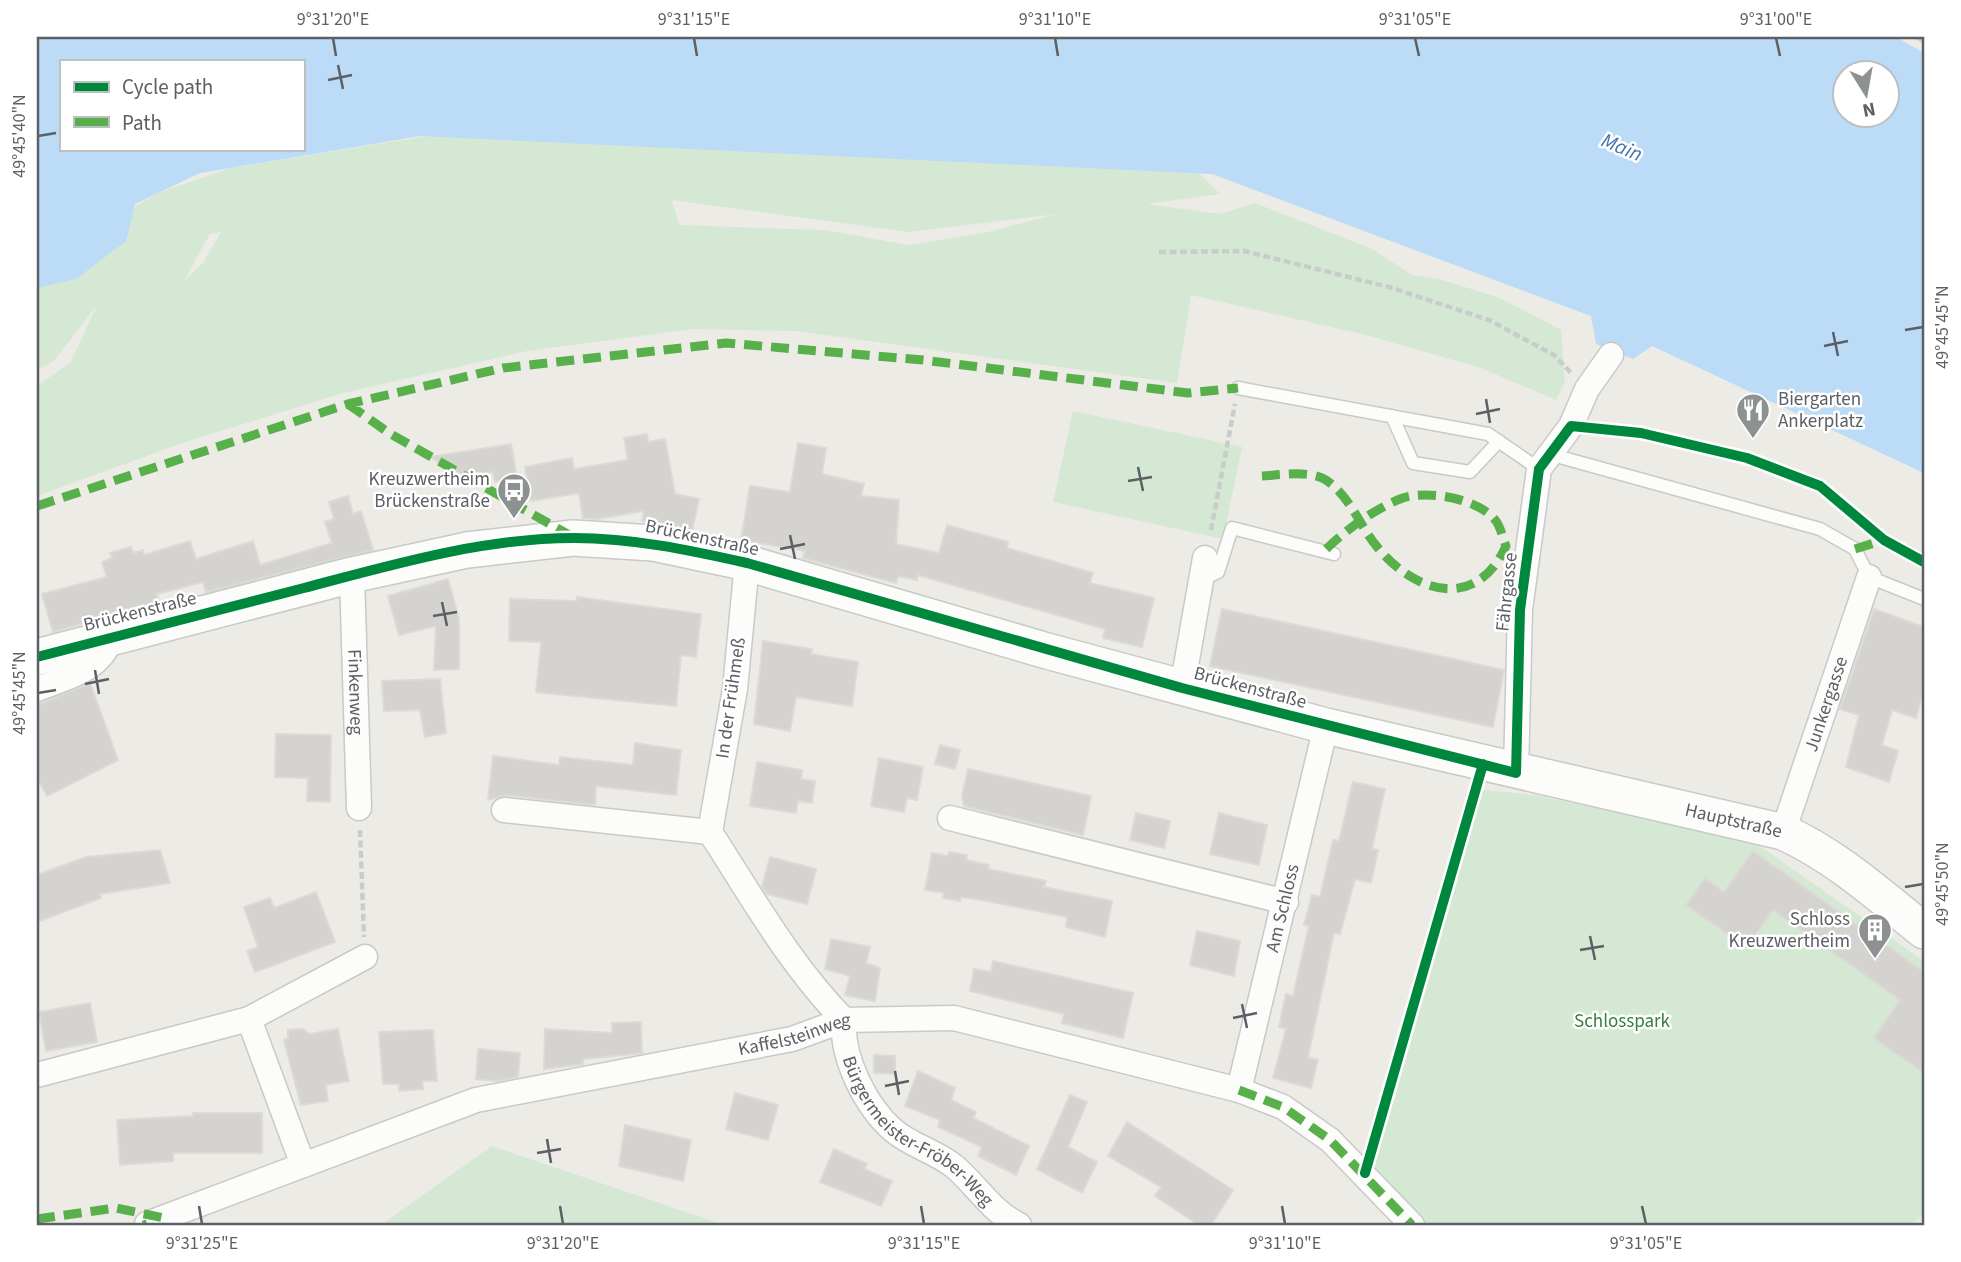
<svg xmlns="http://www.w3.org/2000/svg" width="1961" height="1262" viewBox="0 0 1961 1262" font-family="'Source Sans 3',sans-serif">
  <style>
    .green { fill: #d4e8d3; fill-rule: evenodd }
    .water { fill: #bbdbf6; fill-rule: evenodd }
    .building { fill: #d4d3d0; stroke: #dcdad6; stroke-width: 2 }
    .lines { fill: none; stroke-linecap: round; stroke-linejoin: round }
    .lane-casing { stroke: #c9c9c9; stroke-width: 15 }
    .street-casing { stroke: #c9c9c9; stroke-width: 27 }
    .secondary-casing { stroke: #c9c9c8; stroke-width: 38 }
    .path { stroke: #c8ccca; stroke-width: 4.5; stroke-dasharray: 7 3.5; stroke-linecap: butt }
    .lane { stroke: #fcfcfb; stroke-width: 12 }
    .street { stroke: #fcfcfb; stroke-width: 24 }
    .secondary { stroke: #fcfcfb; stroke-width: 35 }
    .quiet { stroke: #58b04a; stroke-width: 9; stroke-dasharray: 18 9; stroke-linecap: butt }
    .cycleway-casing { stroke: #fff; stroke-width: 15 }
    .cycleway { stroke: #00873e; stroke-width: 10 }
    .ticks { fill: none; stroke: #5c6064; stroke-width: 2.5 }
    .labels { text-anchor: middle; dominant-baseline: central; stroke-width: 5; stroke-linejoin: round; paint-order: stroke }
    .poi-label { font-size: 19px; fill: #5c6064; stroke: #fff; text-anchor: end }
    .street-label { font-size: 19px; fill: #5c6064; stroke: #fff }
    .park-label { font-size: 19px; fill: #36813d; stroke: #fff }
    .water-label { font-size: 21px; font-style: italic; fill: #4274ae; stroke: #fff }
    .neatline { fill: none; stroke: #5c6064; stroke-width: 2.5 }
    .ticks-label { font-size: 18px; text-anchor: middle; fill: #5c6064 }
  </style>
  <rect width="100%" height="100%" fill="#ecebe6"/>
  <!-- green -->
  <path class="green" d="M427,136L1185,159L1220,194L1147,204L1220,214L1255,203L1372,249L1412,275L1439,279L1500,298L1561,330L1565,382L1556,400L1481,368L1370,336L1191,295L1177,383L796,331L693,329L527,351L343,393L182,443L37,496V386L71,362L97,305L54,361L37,370V266L158,193L231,168ZM672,200L909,232L1058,214L984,233L909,245L823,230L679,225ZM221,232L203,263L183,282L210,234Z
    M1073,411L1242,447L1223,539L1053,502Z
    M1476,789L1533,795L1751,840L1924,961V1214L1911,1225H1412L1365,1173Z
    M492,1146L724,1225H381Z"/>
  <!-- water -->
  <path class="water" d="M37,37H1896L1924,53V473L1652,346L1633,359L1596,344L1591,316L1212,174L420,136L200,173L135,204L126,241L76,279L37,288ZM61,61H303V149H61ZM1846,74H1888V116H1846Z"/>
  <!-- building -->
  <path class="building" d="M647,434L648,442L665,439L675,494L699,499L692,531L642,521L644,511L597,519L583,518L579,493L531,501L525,467L572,458L574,469L628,460L624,438Z
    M798,443L826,448L822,474L864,484L861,496L899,500L896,544L939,553L947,525L1008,542L1007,548L1093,573L1090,583L1154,598L1142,647L1103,638L1105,629L918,575L917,580L898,576L896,583L803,558L805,551L741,540L750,486L790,492Z
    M511,444L517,478L495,482L493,472L465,477L430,457Z
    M348,496L353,514L361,511L373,550L206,592L203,582L157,594L159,601L53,632L42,594L107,577L102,562L112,558L110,553L131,547L133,553L143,550L144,555L190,541L196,559L253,541L260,565L332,543L325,522L334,519L329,502Z
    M448,579L459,619V669L434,670L436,626L399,635L388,596Z
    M577,597L701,614L696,657L681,655L676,706L536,692L541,642L509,641L510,599L577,601Z
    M1222,609L1504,670L1493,727L1210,666Z
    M1874,609L1924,627V689L1916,718L1892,710L1882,745L1898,751L1889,782L1846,767L1859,715L1840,709Z
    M763,641L812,649L811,654L858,662L852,706L796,697L790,731L754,724Z
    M440,679L446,733L425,737L420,710L384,711L382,681Z
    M90,683L118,760L47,796L37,777V705Z
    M276,734L331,735L330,802L307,801L308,778L275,777Z
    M635,743L681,750L676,795L596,786L595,805L506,795L488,800L493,756L559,765L560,757L633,765Z
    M940,745L960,750L955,769L935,764Z
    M879,758L923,767L917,800L907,798L904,812L871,806Z
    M757,762L802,770L801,779L815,781L812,803L798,801L796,813L750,806Z
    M968,769L1091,796L1083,835L964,806L962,797Z
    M1353,782L1385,789L1372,849L1378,850L1371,883L1355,879L1340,934L1334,933L1308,1057L1318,1060L1311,1088L1273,1078L1286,1029L1279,1027L1286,994L1293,996L1309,926L1304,925L1312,895L1320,897L1333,840L1339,841Z
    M1136,813L1170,821L1164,848L1130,840Z
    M1219,813L1267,825L1259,865L1210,854Z
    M160,850L170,883L100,894L101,898L37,922V875L86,857Z
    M1753,851L1924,972V1073L1874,1038L1900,1000L1773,910L1746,947L1686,905L1705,878L1724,892Z
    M949,852L967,855L966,860L989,865L988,869L1046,881L1044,887L1112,901L1105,937L1066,927L1067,917L982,900L961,897L960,901L943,898L944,893L925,890L932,853L948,856Z
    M770,857L816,869L807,904L767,894L762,887Z
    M316,892L335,942L255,972L247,951L258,947L244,907L270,898L274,908Z
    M1197,931L1240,941L1234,976L1190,965Z
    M831,939L870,947L866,963L880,968L875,1001L845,995L850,976L825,969Z
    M993,961L1133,993L1123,1038L1062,1023L1064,1014L970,991L974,969L991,972Z
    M90,1003L97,1042L46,1051L39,1012Z
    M641,1022L642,1053L583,1059V1064L544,1069L545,1029L612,1033V1023Z
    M303,1029L310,1034L338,1029L349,1081L326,1085L328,1101L301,1105L284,1040L288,1038V1030Z
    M433,1030L437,1081H422L423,1089L399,1091V1084H383L379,1032Z
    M478,1049L520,1053L518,1077L497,1081L476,1079Z
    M874,1055L895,1056V1074L874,1073Z
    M918,1071L955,1088L951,1100L976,1112L973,1118L1029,1146L1016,1175L978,1156L982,1147L938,1127L940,1120L905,1106Z
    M735,1093L778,1105L768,1140L726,1129Z
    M1070,1095L1087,1102L1068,1147L1097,1162L1082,1193L1037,1169Z
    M193,1113H262V1153H173V1161L120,1165L117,1120L193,1116Z
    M1127,1122L1233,1190L1211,1225H1199L1155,1196L1161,1187L1108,1156Z
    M625,1125L691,1140L683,1181L619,1166Z
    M834,1149L867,1164L864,1169L892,1181L881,1206L820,1182Z"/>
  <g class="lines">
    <!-- lane casing -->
    <g class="lane-casing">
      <path id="lane" d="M1238,388L1488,434L1539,469
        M1392,416L1413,463L1470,472L1499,441
        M1549,454L1820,529L1855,549L1869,577L1924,599
        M1201,580L1218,572L1232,528L1334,554"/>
    </g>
    <!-- street casing -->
    <g class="street-casing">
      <g id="street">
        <path d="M747,563L735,689L710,832C752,897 790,965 844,1020"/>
        <path id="s1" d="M352,575L359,808"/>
        <path d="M1182,688L1205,558"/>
        <path d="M37,689C67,677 100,671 111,638"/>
        <path d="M1516,773L1520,610L1539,469L1571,426L1587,389L1611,355"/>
        <path d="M504,810L710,832"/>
        <path d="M950,818L1286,902"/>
        <path id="s2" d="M1783,832L1869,577"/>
        <path d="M249,1019L303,1165"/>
        <path id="s3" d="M844,1020C841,1058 866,1107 894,1131C912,1146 937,1152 955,1167C977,1186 992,1212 1019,1225"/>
        <path d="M37,1075L249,1019L365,957"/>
        <path id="s4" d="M1239,1090L1326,726"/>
        <path id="s5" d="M147,1224L476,1100L792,1039L844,1020L954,1018L1239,1090L1283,1107L1330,1140L1412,1225"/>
      </g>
    </g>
    <!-- secondary casing -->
    <g class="secondary-casing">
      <g id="secondary">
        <path id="s6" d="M37,657L352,575L467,550L573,538L653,543L747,563L1047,651L1326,726L1783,832C1836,856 1879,895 1924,931"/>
      </g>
    </g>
    <!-- path -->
    <path class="path" d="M1917,37L1924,41
      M1159,252L1244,251L1389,287L1489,320L1554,355L1572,374
      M1211,530L1235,404
      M360,830L364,937"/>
    <!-- lane -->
    <use href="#lane" class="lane"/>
    <!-- street -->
    <use href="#street" class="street"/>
    <!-- secondary -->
    <use href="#secondary" class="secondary"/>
    <!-- quiet -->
    <path class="quiet" d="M348,404L389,433L571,536
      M1262,476C1280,475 1310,470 1326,480C1351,497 1360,527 1378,548C1417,595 1477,610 1506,546C1503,539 1501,528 1496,521C1479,498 1425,489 1400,499C1371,511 1346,530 1324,551
      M37,506L348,404L503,368L726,343L923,360L1188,393L1238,388
      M1855,549L1884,540
      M1239,1090L1283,1107L1330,1140L1412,1225
      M37,1219L116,1208L164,1218
      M143,1225L147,1224"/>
    <!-- cycleway casing -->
    <g class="cycleway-casing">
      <path id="cycleway" d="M37,657C126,634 215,611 304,588C391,565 483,538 574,538C633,538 689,550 747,563L1182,688L1516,773L1520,610L1539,469L1571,426L1641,433L1747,458L1820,486L1884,540L1924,562
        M1365,1173L1483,764"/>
    </g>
    <!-- cycleway -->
    <use href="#cycleway" class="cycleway"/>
  </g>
  <!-- ticks -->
  <path class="ticks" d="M333,38L336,56M694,38L697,56M1055,38L1058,56M1415,38L1419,56M1776,38L1780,56M338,65L343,89M328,80L352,75M38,136L56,133M1905,330L1923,327M1833,332L1838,356M1824,346L1848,341M1486,399L1490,423M1476,414L1500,409M1138,467L1143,491M1128,481L1152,477M790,535L795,559M780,549L805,544M442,602L447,626M433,616L457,612M95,670L99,694M85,684L109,679M38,693L56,690M1905,887L1923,884M1590,936L1595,960M1580,950L1604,946M1242,1004L1247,1028M1233,1018L1257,1013M895,1071L899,1095M885,1086L909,1081M547,1139L551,1163M537,1153L561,1149M199,1206L202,1224M560,1206L563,1224M921,1206L924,1224M1282,1206L1285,1224M1642,1206L1646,1224"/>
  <!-- icons -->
  <defs>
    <g id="restaurant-pin" transform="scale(1.75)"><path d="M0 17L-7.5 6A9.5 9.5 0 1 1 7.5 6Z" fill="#8e9192" stroke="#fff"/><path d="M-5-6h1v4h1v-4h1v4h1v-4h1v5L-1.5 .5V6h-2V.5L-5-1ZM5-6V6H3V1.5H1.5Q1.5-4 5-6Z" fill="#fff"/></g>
    <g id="bus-pin" transform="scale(1.75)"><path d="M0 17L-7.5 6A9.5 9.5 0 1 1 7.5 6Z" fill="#8e9192" stroke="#fff"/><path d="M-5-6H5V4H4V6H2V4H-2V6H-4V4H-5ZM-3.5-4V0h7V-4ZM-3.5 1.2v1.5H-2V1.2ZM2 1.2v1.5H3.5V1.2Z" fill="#fff"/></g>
    <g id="building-pin" transform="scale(1.75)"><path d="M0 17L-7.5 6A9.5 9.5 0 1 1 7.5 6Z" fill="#8e9192" stroke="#fff"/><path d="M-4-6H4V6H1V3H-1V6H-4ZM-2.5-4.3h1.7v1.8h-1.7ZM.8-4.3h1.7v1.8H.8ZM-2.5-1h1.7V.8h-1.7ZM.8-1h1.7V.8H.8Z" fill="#fff"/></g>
  </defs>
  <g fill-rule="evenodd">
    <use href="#restaurant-pin" x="1753" y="410"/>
    <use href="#bus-pin" x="514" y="490"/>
    <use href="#building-pin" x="1875" y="930"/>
  </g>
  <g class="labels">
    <!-- poi labels -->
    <g class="poi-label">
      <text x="1778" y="399" text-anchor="start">Biergarten<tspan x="1778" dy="22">Ankerplatz</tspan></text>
      <text x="490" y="479">Kreuzwertheim<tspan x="490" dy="22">Brückenstraße</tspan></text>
      <text x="1850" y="919">Schloss<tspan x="1850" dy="22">Kreuzwertheim</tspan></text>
    </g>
    <!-- street labels -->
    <g class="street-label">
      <text transform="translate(702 538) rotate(12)">Brückenstraße</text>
      <text transform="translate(1507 592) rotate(-84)">Fährgasse</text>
      <text transform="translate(140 612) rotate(-14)">Brückenstraße</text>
      <text transform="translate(1250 688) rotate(15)">Brückenstraße</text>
      <text stroke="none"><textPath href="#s1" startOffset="117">Finkenweg</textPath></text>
      <text transform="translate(731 698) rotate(-82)">In der Frühmeß</text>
      <text stroke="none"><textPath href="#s2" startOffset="135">Junkergasse</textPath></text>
      <text stroke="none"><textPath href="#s6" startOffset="1746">Hauptstraße</textPath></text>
      <text stroke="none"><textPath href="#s4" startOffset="187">Am Schloss</textPath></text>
      <text stroke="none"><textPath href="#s5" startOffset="677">Kaffelsteinweg</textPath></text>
      <text stroke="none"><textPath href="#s3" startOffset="142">Bürgermeister-Fröber-Weg</textPath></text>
    </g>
    <!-- park labels -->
    <g class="park-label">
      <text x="1622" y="1021">Schlosspark</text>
    </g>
    <!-- water labels -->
    <g class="water-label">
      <text transform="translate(1622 147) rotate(23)">Main</text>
    </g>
  </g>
  <!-- border -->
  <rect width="1961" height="1262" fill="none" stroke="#ffffff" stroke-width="77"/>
  <!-- legend -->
  <rect x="60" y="60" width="245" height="91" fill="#ffffff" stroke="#bebfc1" stroke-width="2"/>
  <rect x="74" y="82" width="35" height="10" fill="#00873e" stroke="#bebfc1" stroke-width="2"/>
  <text x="122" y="94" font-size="21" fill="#5c6064">Cycle path</text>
  <rect x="74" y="117" width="35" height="10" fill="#58b04a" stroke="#bebfc1" stroke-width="2"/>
  <text x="122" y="130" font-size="21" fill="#5c6064">Path</text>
  <!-- north arrow -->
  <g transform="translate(1866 94) rotate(169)"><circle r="33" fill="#ffffff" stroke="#bebfc1" stroke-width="2"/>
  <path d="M0-5L12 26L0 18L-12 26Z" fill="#8e9192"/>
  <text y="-10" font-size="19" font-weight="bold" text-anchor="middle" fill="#5c6064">N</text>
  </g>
  <rect x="38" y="38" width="1885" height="1186" class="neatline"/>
  <g class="ticks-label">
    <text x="333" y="25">9°31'20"E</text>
    <text x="694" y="25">9°31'15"E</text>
    <text x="1055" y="25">9°31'10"E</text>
    <text x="1415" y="25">9°31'05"E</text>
    <text x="1776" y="25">9°31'00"E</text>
    <text transform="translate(19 136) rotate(-90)" y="6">49°45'40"N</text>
    <text transform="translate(1942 327) rotate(-90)" y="6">49°45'45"N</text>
    <text transform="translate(19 693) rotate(-90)" y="6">49°45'45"N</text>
    <text transform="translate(1942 884) rotate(-90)" y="6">49°45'50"N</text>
    <text x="202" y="1249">9°31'25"E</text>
    <text x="563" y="1249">9°31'20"E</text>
    <text x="924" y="1249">9°31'15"E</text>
    <text x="1285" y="1249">9°31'10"E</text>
    <text x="1646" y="1249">9°31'05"E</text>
  </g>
</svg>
